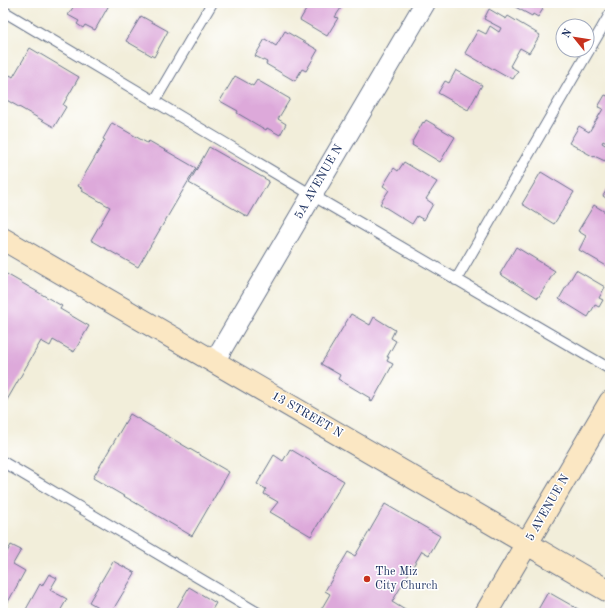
<svg xmlns="http://www.w3.org/2000/svg" width="613" height="616" viewBox="0 0 613 616" font-family="'Old Standard TT',serif">
  <style>
    .building { fill: #dda9da }
    .lines { fill: none; stroke-linecap: round; stroke-linejoin: round }
    .lane-casing { stroke: #667289; stroke-width: 12 }
    .street-casing { stroke: #667289; stroke-width: 22 }
    .secondary-casing { stroke: #667289; stroke-width: 24 }
    .lane { stroke: #fff; stroke-width: 10 }
    .street { stroke: #fff; stroke-width: 20 }
    .secondary { stroke: #fbe7c3; stroke-width: 22 }
    .poi-dot { fill: #c8321e; stroke: #fff; stroke-width: 1.5 }
    .labels { text-anchor: middle; dominant-baseline: central; stroke-width: 3; stroke-linejoin: round; paint-order: stroke }
    .street-label { font-size: 12px; fill: #1b2f5e; stroke: #fff }
    .poi-label { font-size: 12px; fill: #1b2f5e; stroke: #fff; text-anchor: start }
  </style>
  <rect width="100%" height="100%" fill="#fff"/>
  <filter id="ink" filterUnits="userSpaceOnUse"><feTurbulence type="fractalNoise" baseFrequency=".025" numOctaves="2"/><feDisplacementMap in="SourceGraphic" scale="8" xChannelSelector="R" yChannelSelector="G"/><feConvolveMatrix kernelMatrix="1 2 1 2 8 2 1 2 1" color-interpolation-filters="sRGB"/></filter>
  <filter id="wash" filterUnits="userSpaceOnUse"><feTurbulence type="fractalNoise" baseFrequency=".012" numOctaves="4" result="noise"/><feDisplacementMap in="SourceGraphic" scale="16" xChannelSelector="R" yChannelSelector="G"/><feGaussianBlur stdDeviation="0.9" result="paint"/><feColorMatrix in="noise" values="0 0 0 0 0 0 0 0 0 0 0 0 0 0 0 0 0 1.4 0 .05"/><feComposite in="paint" operator="in"/></filter>
  <g filter="url(#wash)">
    <rect width="100%" height="100%" fill="#f2eeda"/>
    <g id="blocks">
      <!-- building -->
      <path class="building" d="M76,3H106L109,5L95,30L85,25L83,28L77,24L79,21L68,15Z
        M310,3H339L343,5L335,17L338,18L327,36L300,20Z
        M508,3H540L538,6L543,9L538,17L533,14L532,16Z
        M489,9L506,19L508,16L540,35L529,53L520,48L510,66L518,71L513,79L505,75V76L465,53L478,30L486,34L490,26L499,32L501,28L484,19Z
        M141,16L168,31L154,57L126,41Z
        M285,31L318,50L306,71L302,69L295,81L266,64L267,62L255,56L265,39L276,46Z
        M30,48L79,77L63,105L66,107L54,127L3,98V86L10,75L13,77Z
        M456,70L482,85L468,110L438,93L445,81L449,83Z
        M235,76L253,86L257,80L290,99L278,119L286,124L280,135L267,128L266,130L237,113L238,111L220,101Z
        M605,95L610,97V145L603,141L602,143L610,148V152L605,161L594,156V157L569,143L579,126L589,132L603,109L598,107Z
        M426,120L455,137L440,162L412,145L413,143L412,142L423,122L424,123Z
        M112,123L147,143L149,141L196,168L138,267L91,240L110,207L82,191L83,189L78,186L105,140L103,139Z
        M209,147L269,181L248,217L189,183Z
        M404,162L437,182L426,199L433,204L424,220L417,216L412,224L380,204L389,190L383,186L394,168L398,171Z
        M541,172L574,192L554,224L522,204Z
        M610,184V201L603,196Z
        M594,205L610,215V268L579,250L586,236L578,231Z
        M516,247L555,271L538,298L500,274Z
        M576,270L605,287L599,298L603,300L599,307L595,305L588,317L559,299Z
        M3,272L62,306L60,309L89,326L74,352L53,340L50,346L41,341L3,407Z
        M351,314L370,325L374,317L395,330L391,338L396,341L387,357H389L387,361L393,364L372,402L369,400L370,398L338,379L340,375L321,364Z
        M130,414L229,472L192,536L93,478Z
        M290,449L344,481L311,536L270,512L278,502L264,494L266,489L257,484L274,455L283,461Z
        M385,504L440,536L429,555L422,551L392,602L410,613H319L330,594L325,591L348,552L355,556Z
        M11,545L21,550L13,564L25,571L8,602L3,599V559Z
        M113,561L135,573L111,613H108L89,602Z
        M49,574L57,578L50,590L67,599L59,613H24L40,584L42,586Z
        M189,587L216,603L210,613H174Z
        M548,592L585,613H536Z"/>
    </g>
  </g>
  <g filter="url(#ink)">
    <use href="#blocks" fill-opacity="0" stroke="#667289" stroke-width="1"/>
    <g class="lines">
      <!-- lane casing -->
      <g class="lane-casing">
        <path id="lane" d="M3,11L312,195L610,369
          M154,102L212,3
          M456,280L610,14
          M3,462L258,613"/>
      </g>
      <!-- street casing -->
      <g class="street-casing">
        <path id="street" d="M214,362L425,3"/>
      </g>
      <!-- secondary casing -->
      <g class="secondary-casing">
        <path id="secondary" d="M3,239L610,592
          M486,613L610,402"/>
      </g>
      <!-- lane -->
      <use href="#lane" class="lane"/>
      <!-- street -->
      <use href="#street" class="street"/>
      <!-- secondary -->
      <use href="#secondary" class="secondary"/>
    </g>
  </g>
  <!-- markers -->
  <circle class="poi-dot" cx="367" cy="579" r="4"/>
  <g class="labels">
    <!-- street labels -->
    <g class="street-label">
      <text transform="translate(319 182) rotate(-60)">5A AVENUE N</text>
      <text transform="translate(307 415) rotate(30)">13 STREET N</text>
      <text transform="translate(548 508) rotate(-60)">5 AVENUE N</text>
    </g>
    <!-- poi labels -->
    <g class="poi-label">
      <text x="375" y="572">The Miz<tspan x="375" dy="14">City Church</tspan></text>
    </g>
  </g>
  <!-- margin -->
  <rect width="613" height="616" fill="none" stroke="#fff" stroke-width="16"/>
  <!-- north arrow -->
  <g transform="translate(575 38) rotate(300)"><circle r="19" fill="#ffffff" stroke="#a4acbf"/>
  <path d="M0-3L7 15L0 10L-7 15Z" fill="#c8321e"/>
  <text y="-6" font-size="11" font-weight="bold" text-anchor="middle" fill="#1b2f5e">N</text>
  </g>
</svg>
